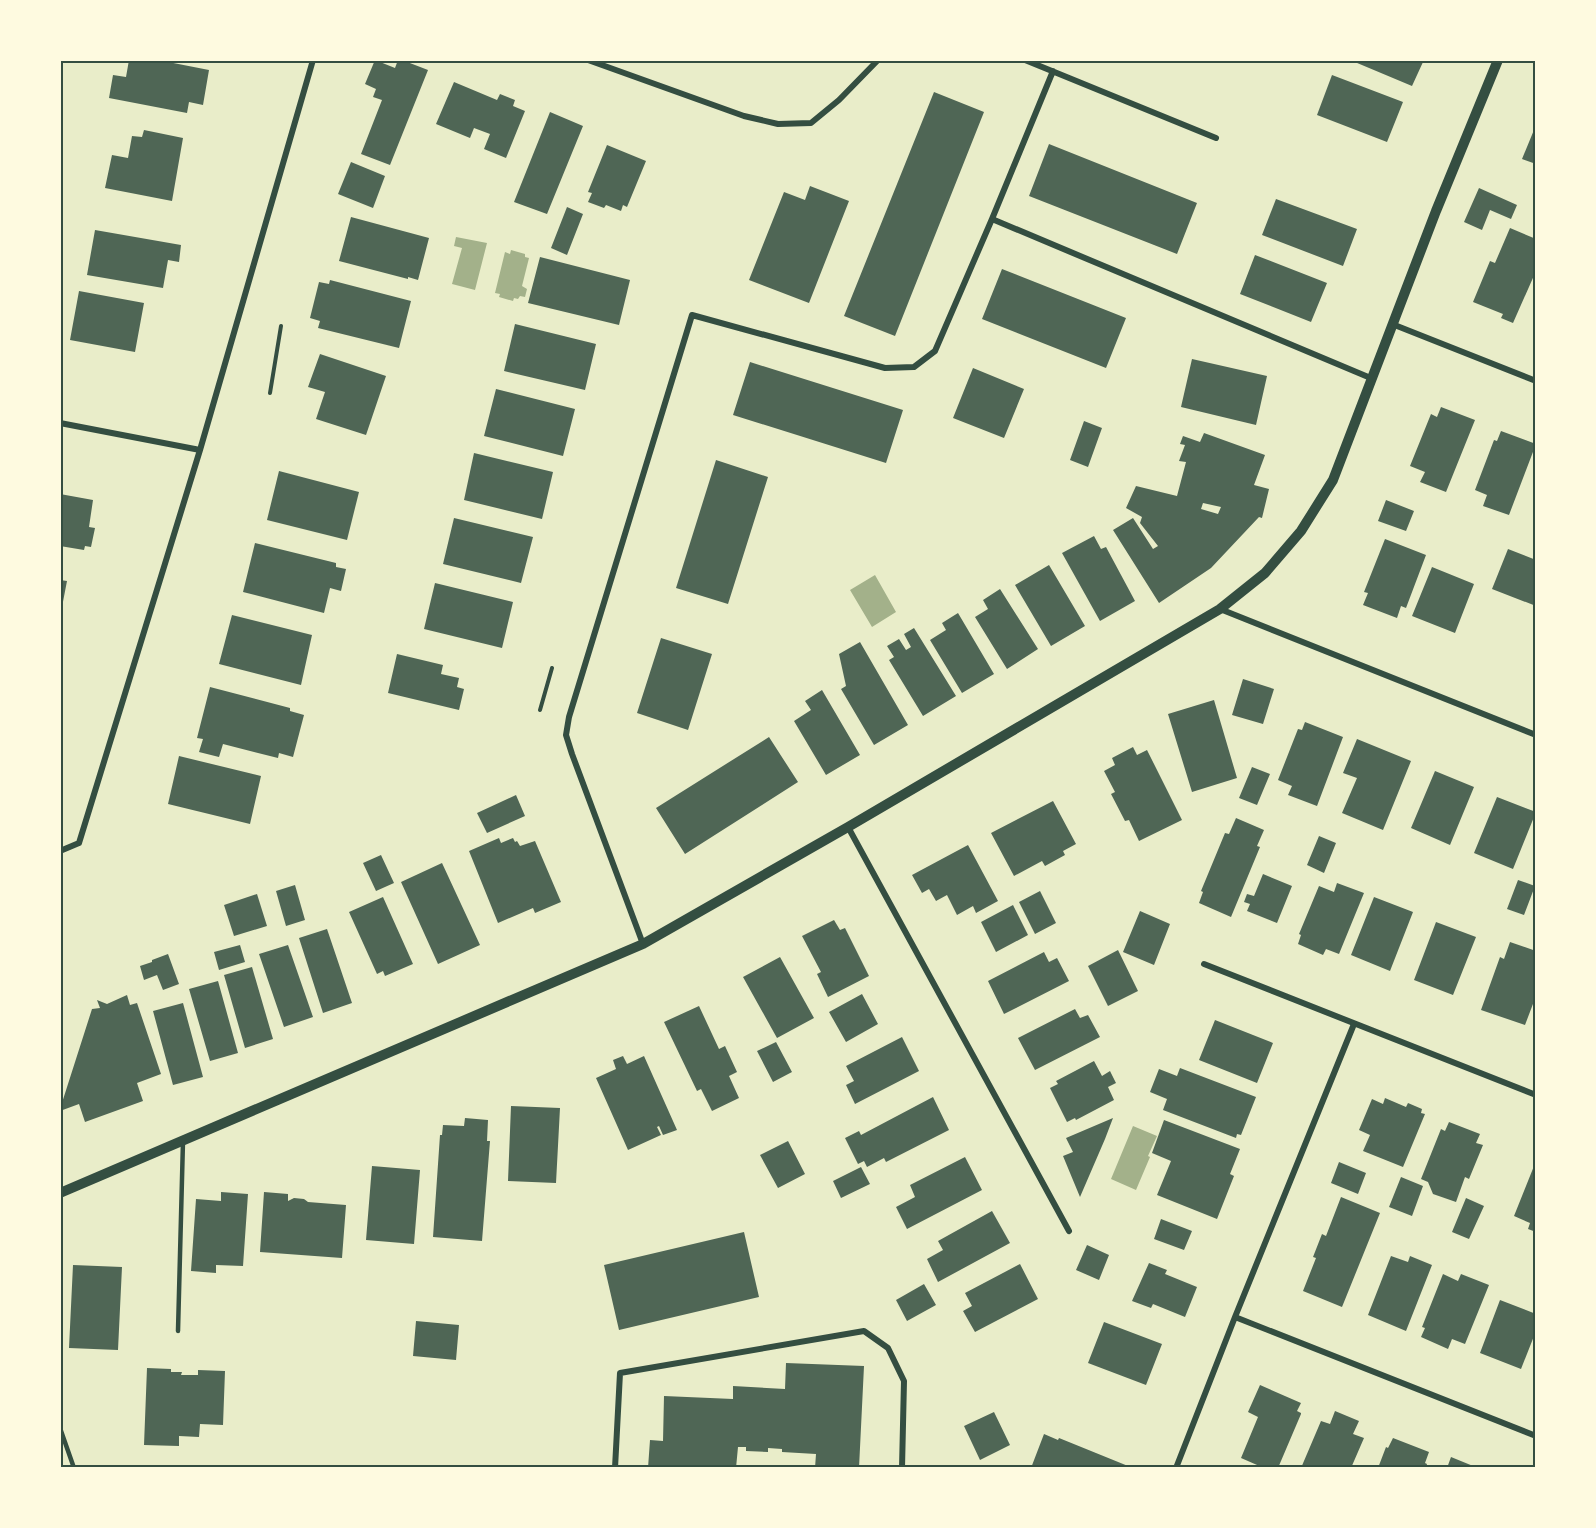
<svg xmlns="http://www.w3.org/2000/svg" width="1596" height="1528" viewBox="0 0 1596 1528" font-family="'Playfair Display',serif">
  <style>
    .water { fill: #a3b18a }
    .building { fill: #4f6655; fill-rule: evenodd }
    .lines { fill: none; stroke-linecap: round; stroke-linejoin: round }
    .path { stroke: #344e41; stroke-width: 4 }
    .service { stroke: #344e41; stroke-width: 4.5 }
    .minor { stroke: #344e41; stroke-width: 6 }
    .tertiary { stroke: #344e41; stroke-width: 10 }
    .neatline { fill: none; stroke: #344e41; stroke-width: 2 }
  </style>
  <rect width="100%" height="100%" fill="#e9edc9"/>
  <!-- water -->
  <path class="water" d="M456,237L487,243L475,290L452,284L462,248L454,246Z
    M511,250L525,254V257L529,258L522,286L527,289L525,297L520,296L518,299L514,298L513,301L499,297L500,294L495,293L505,252L510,254Z
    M875,575L896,612L872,627L850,590Z
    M1133,1126L1157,1136L1148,1156L1150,1157L1136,1190L1111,1179Z"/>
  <!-- building -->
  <path class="building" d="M129,60H158L209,70L203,105L189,102L187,113L109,98L113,75L126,77Z
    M375,60L395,68L398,60H402L428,70L390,165L361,154L382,100L373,97L376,89L365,84Z
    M1350,60H1417L1423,62L1412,86Z
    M1332,75L1403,102L1387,142L1317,115Z
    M454,82L497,100L500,94L515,100L513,106L525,111L506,158L484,149L490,134L474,128L470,138L436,124Z
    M934,92L984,112L895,336L844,316Z
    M550,112L583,126L547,214L514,202Z
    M1536,125V164L1522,159Z
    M144,130L183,138L172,201L105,188L112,155L128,158L132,136L142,137Z
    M1049,144L1197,203L1177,254L1029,196Z
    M607,145L646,161L627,207L623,205L621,211L606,205L604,208L588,202L592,193L588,192Z
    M351,162L385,176L373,208L338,194Z
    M810,186L849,201L809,303L749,280L784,192L805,200Z
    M1479,188L1517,205L1511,219L1490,210L1482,230L1464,222Z
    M1276,199L1357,229L1343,266L1262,235Z
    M567,207L583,214L567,255L551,248Z
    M351,217L429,238L418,280L408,277V279L339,261Z
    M1510,228L1536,239V271L1513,323L1501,318L1503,314L1473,302L1490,261L1495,263Z
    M95,230L181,245L179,262L168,260L163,288L87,275Z
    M1255,255L1327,283L1311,322L1240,294Z
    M540,257L630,280L619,325L528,303Z
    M1002,269L1126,318L1106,368L982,319Z
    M330,280L411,301L399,348L318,328L320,321L310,318L319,282L329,284Z
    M79,291L144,303L135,352L70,340Z
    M515,324L596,344L585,390L504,371Z
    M320,354L386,376L366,435L316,419L325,392L308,387Z
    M1192,359L1267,376L1256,425L1181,407Z
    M750,362L903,410L886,463L733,415Z
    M973,368L1024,389L1004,438L953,418Z
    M496,389L575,409L563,456L484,436Z
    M1441,407L1475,420L1446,492L1420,482L1425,472L1410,466L1431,414L1437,417Z
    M1084,421L1102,428L1088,467L1070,460Z
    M1501,431L1536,444L1509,515L1483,506L1487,495L1475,490L1494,440L1497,441Z
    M1204,433L1265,455L1254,485L1269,489L1262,518L1259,517L1211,568L1159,603L1113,530L1133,518L1153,549L1158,546L1140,523L1142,517L1126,508L1136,486L1177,496L1186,462L1179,461L1185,445L1180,444L1183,436L1200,442ZM1203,503L1221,507L1218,514L1201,509Z
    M474,453L553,472L542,519L464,500Z
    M716,460L768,477L728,604L676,588Z
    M279,471L359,492L347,540L267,520Z
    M60,494L93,500L89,527L95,528L91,547L85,546L84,550L60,546Z
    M1386,500L1414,511L1406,531L1378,521Z
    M454,518L533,537L521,583L443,564Z
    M1094,536L1101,549L1106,547L1135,601L1100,621L1062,553Z
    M1385,539L1426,555L1406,608L1401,606L1397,618L1363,605L1368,593L1364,592Z
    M255,543L336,563V567L346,569L341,591L330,588L324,613L243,592Z
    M1508,549L1536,560V606L1492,589Z
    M1049,565L1085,626L1051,646L1015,585Z
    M1432,567L1474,584L1455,633L1412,616Z
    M60,580L67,581L61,612H60Z
    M435,583L513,602L502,648L424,629Z
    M1000,589L1038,649L1007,669L975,617L988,609L983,600Z
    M958,613L994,674L962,693L930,640L946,630L942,623Z
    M232,615L312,635L301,685L219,664Z
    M914,628L956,696L923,716L889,660L894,657L887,646L899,639L906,650L911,647L904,634Z
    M661,638L712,654L688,730L637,713Z
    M860,642L908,725L874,745L841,689L846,686L839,654Z
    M397,654L443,665L441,674L459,678L457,687L464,689L459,710L388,693Z
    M1243,679L1274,689L1263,724L1232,715Z
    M210,687L290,708V711L304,715L293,757L279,753L278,758L223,744L219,757L199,752L203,739L197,738Z
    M822,690L860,755L826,775L794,721L811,710L805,701Z
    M1214,700L1237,778L1192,792L1168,714Z
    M1305,722L1343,737L1317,806L1288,795L1292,786L1278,780L1298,729L1302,730Z
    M769,737L798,782L685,854L656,808Z
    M1357,739L1411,761L1383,830L1342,813L1357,778L1343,773Z
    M1133,747L1137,755L1147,750L1182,820L1139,841L1129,820L1125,821L1111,794L1115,792L1104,771L1115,765L1112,758Z
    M179,756L261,776L250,824L168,804Z
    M1252,767L1270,774L1257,805L1239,798Z
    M1435,771L1474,787L1450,845L1411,828Z
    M516,795L525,816L487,833L477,813Z
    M1497,797L1536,812L1513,869L1474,853Z
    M1053,801L1076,844L1063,851L1065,855L1045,866L1042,861L1014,876L991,833Z
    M1236,818L1264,830L1257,846L1260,847L1231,917L1199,903L1203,892L1201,891L1225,833L1229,834Z
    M1319,836L1336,843L1324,873L1307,865Z
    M499,838L501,843L513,838L515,842L517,841L520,846L535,841L561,902L535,913L533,908L498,923L469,851Z
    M968,845L998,901L976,913L973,906L957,915L947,895L936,901L929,889L922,893L912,875Z
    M381,855L394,883L376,891L363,863Z
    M442,863L480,945L438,964L401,882Z
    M1263,874L1292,886L1277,923L1247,911L1250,904L1244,902L1247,894L1254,896Z
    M1518,880L1535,886L1524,915L1507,909Z
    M1337,883L1364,893L1339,954L1326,949L1323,955L1298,944L1301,935L1299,934L1319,886L1334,892Z
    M295,885L305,920L286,926L276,891Z
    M1040,891L1056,923L1035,934L1019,902Z
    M257,894L267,926L234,936L224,905Z
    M383,897L413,964L385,976L383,971L377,974L349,912Z
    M1374,897L1413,912L1390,971L1351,955Z
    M1013,905L1028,935L996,952L981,922Z
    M1140,911L1170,924L1154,965L1123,952Z
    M834,920L840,930L845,928L869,976L828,997L817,974L821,972L802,936Z
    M1436,922L1476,937L1453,995L1414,980Z
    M327,929L352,1003L323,1013L299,938Z
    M1510,942L1536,951V996L1525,1025L1481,1010L1500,957L1504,959Z
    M240,945L245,962L219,970L214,952Z
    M288,945L313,1017L284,1027L259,954Z
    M1118,950L1138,991L1108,1006L1088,966Z
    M1044,952L1049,962L1057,958L1069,981L1004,1014L988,981Z
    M168,954L179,984L163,990L157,975L144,980L140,966L152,962V960Z
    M780,957L814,1018L777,1038L743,977Z
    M252,967L273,1039L245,1048L224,975Z
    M218,981L238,1053L210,1061L189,989Z
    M862,994L878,1024L846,1042L829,1012Z
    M127,995L130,1005L137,1003L161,1074L137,1083L143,1101L85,1122L79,1104L60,1111V1109L92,1009L100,1008L97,1000L107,1004Z
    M183,1003L203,1077L173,1085L153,1011Z
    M699,1006L719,1049L725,1046L737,1072L729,1076L739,1098L712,1111L701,1089L697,1091L664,1022Z
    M1075,1009L1080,1018L1088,1015L1100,1037L1035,1070L1018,1038Z
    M1215,1020L1273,1043L1257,1083L1199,1060Z
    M902,1037L919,1071L855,1104L846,1085L854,1081L846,1066Z
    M776,1042L792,1072L773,1082L757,1051Z
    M623,1056L627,1064L644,1056L677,1130L663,1135L659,1126L657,1127L661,1135L628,1150L596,1078L616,1069L613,1060Z
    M1094,1061L1102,1076L1110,1071L1116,1083L1108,1087L1114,1100L1076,1120L1075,1118L1067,1122L1050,1088L1058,1084L1056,1081Z
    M1180,1068L1256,1097L1241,1135L1237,1134L1236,1138L1163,1110L1167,1099L1150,1092L1159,1069L1177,1076Z
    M933,1097L949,1130L886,1162L884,1158L867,1167L864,1161L858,1164L845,1138L859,1131L861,1135Z
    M1385,1098L1406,1107L1408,1103L1422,1109L1421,1113L1425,1114L1403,1167L1363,1151L1370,1135L1359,1130L1372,1099L1383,1104Z
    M511,1106L560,1108L556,1183L508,1181Z
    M465,1118L488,1120L487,1141H490L482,1241L433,1237L440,1135H442L443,1125L464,1126Z
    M1113,1118L1105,1139L1080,1197L1063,1156L1073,1152L1066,1138Z
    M1164,1120L1240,1149L1230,1174L1234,1176L1217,1219L1157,1195L1171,1161L1152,1153Z
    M1449,1122L1480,1134L1476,1143L1483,1145L1469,1179L1465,1177L1456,1202L1433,1194L1428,1182L1421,1179L1441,1129L1445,1131Z
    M788,1141L805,1174L778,1188L760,1155Z
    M965,1157L982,1190L907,1229L896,1207L915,1197L910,1185Z
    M1536,1161V1232L1528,1229L1530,1223L1514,1216Z
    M1339,1162L1366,1173L1358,1194L1331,1183Z
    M372,1166L420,1170L414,1244L366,1240Z
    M861,1167L870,1184L841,1198L833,1181Z
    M1401,1177L1423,1186L1412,1216L1389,1207Z
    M221,1192L248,1194L243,1266L216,1265V1273L191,1271L196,1199L221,1201Z
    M264,1192L288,1194V1201L294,1198L304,1199L308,1202L346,1205L342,1258L260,1252Z
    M1341,1197L1380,1213L1342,1307L1303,1291L1316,1258L1313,1257L1322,1234L1326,1236Z
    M1466,1198L1484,1206L1469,1239L1452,1232Z
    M992,1211L1010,1243L938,1282L927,1259L943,1250L938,1241Z
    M1161,1219L1192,1231L1184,1250L1154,1239Z
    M744,1232L759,1297L619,1330L604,1265Z
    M1087,1245L1109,1255L1099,1280L1076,1270Z
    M1391,1256L1408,1262L1410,1256L1432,1265L1406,1331L1368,1315Z
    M1149,1263L1167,1270L1165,1274L1197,1287L1185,1317L1153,1304L1151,1308L1132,1301Z
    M1020,1264L1038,1299L975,1332L963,1311L972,1306L965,1293Z
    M73,1265L122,1267L118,1350L69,1348Z
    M1443,1274L1458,1281L1461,1274L1489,1285L1465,1344L1452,1339L1448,1349L1421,1337L1425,1328L1422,1327Z
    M924,1284L936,1305L907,1321L896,1300Z
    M1500,1300L1536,1314V1331L1521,1369L1480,1353Z
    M416,1321L459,1325L456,1360L413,1356Z
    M1104,1322L1162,1344L1146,1385L1088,1363Z
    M786,1363L864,1366L859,1468H815L816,1454L782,1452V1449L768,1448V1452L746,1451V1447H738L736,1468H648L650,1440L663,1441L664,1396L733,1399V1386L785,1389Z
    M147,1368L171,1369V1372H182L181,1375H198V1370L225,1371L223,1425L200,1424L199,1437L179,1436V1446L144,1445Z
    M1260,1385L1301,1403L1297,1411L1301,1413V1414L1278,1468H1264L1241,1458L1258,1417L1248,1412Z
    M1335,1411L1359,1421L1353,1434L1364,1438L1351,1468H1301L1321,1421L1330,1424Z
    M994,1412L1010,1445L980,1460L964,1426Z
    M1044,1434L1058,1440L1059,1438L1128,1466V1468H1031Z
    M1393,1438L1429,1452L1425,1463L1427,1464L1426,1468H1378L1386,1447L1388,1448Z
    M1451,1457L1478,1468H1447Z"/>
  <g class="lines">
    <!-- path -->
    <path class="path" d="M270,393L281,326
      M540,710L552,668"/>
    <!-- service -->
    <path class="service" d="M178,1331L183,1141
      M60,1428L74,1468"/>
    <!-- minor -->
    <path class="minor" d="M588,60L744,116L778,124L811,123L839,100L878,60
      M1025,60L1216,138
      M992,219L1373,379
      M1392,324L1536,381
      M60,423L200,450
      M1220,609L1536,735
      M848,827L1069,1231
      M60,851L79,843L200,450L313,60
      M643,944L572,754L566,735L569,717L692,315L885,368L914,367L935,351L992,219L1053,71
      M1204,964L1536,1095
      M1235,1317L1536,1436
      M615,1468L620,1373L864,1331L888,1348L904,1381L902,1468
      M1176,1468L1235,1317L1354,1024"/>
    <!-- tertiary -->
    <path class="tertiary" d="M60,1193L643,944L848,827L1220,609L1265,573L1301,531L1333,480L1436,211L1498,60"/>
  </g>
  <!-- border -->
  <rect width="1596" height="1528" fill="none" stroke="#fefae0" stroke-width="123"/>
  <rect x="62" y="62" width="1472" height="1404" class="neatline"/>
</svg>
